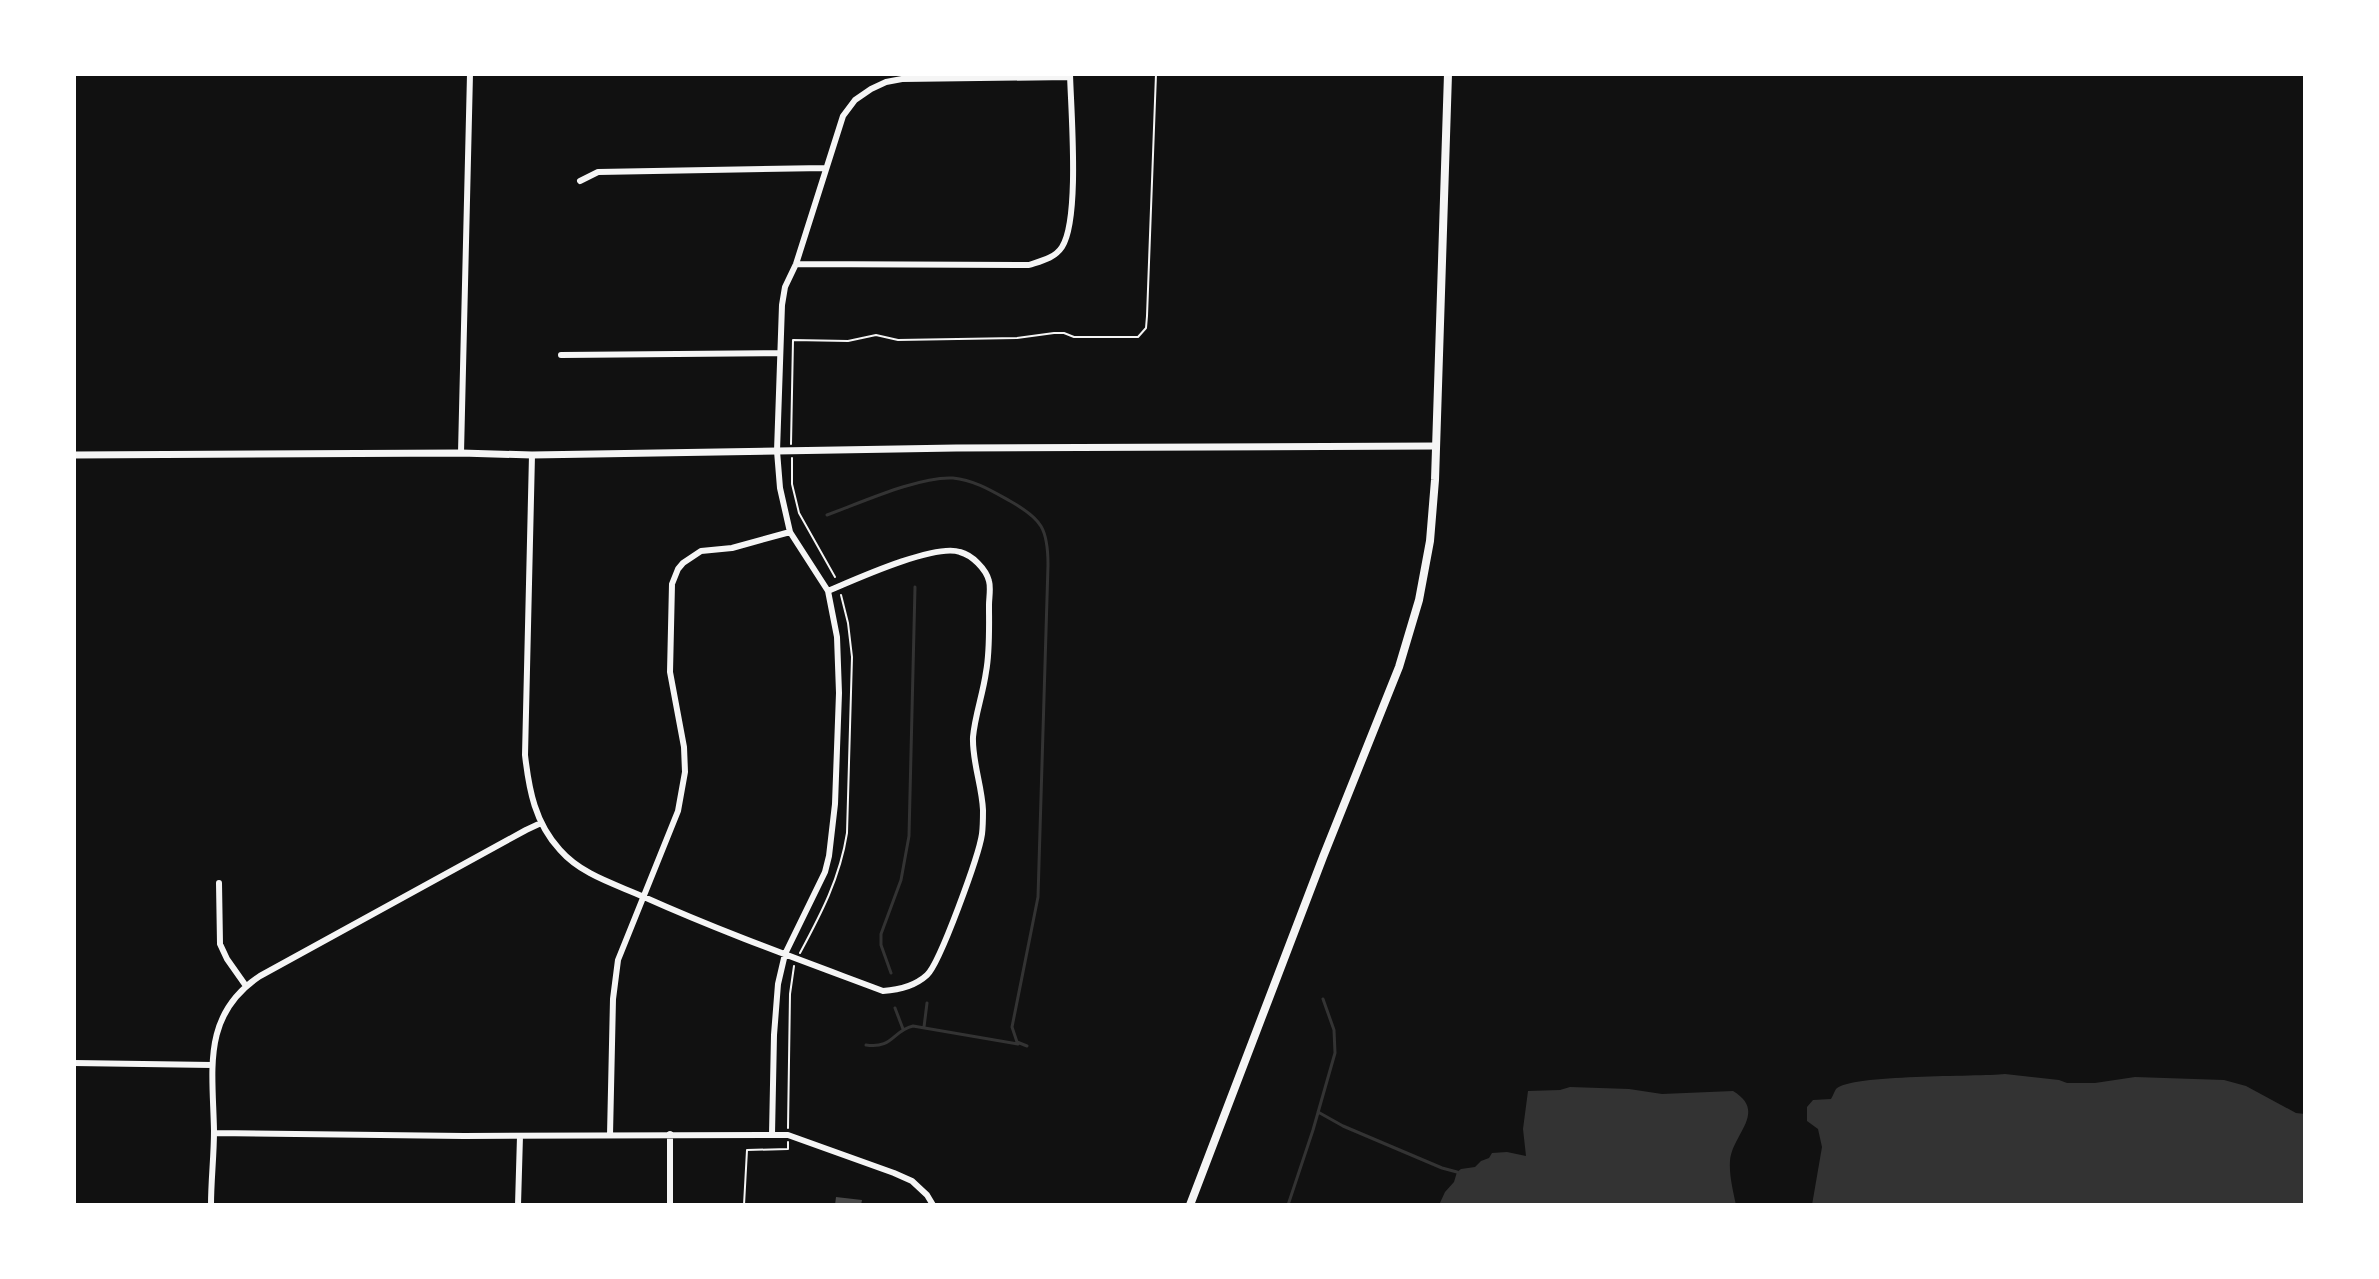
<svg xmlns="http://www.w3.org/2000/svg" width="2379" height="1279" viewBox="0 0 2379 1279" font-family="'Source Serif 4',serif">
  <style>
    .water { fill: #333 }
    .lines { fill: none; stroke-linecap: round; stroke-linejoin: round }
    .stream { stroke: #333; stroke-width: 3 }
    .building { fill: #4a4a4a }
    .path { stroke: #f5f5f5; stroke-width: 2 }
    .minor { stroke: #f5f5f5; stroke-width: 6 }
    .tertiary { stroke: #f5f5f5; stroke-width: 7 }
    .secondary { stroke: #f5f5f5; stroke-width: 8 }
  </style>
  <rect width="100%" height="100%" fill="#111"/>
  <!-- water -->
  <path class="water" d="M2005,1074L2059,1080L2067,1083H2095L2135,1077L2224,1080L2246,1086L2296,1113L2305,1114V1205H1812L1822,1147L1818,1129L1807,1121V1107L1813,1100L1831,1099C1833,1096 1834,1092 1836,1089C1850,1074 1978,1077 2005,1074Z
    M1570,1087L1629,1089L1662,1094L1733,1091C1768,1112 1732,1134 1730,1161C1729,1175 1733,1191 1736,1205H1439L1445,1192L1454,1182L1457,1172L1461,1169L1475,1167L1481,1161L1489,1158L1492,1153L1507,1152L1526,1156L1523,1129L1528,1091L1560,1090Z"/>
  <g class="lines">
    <!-- stream -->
    <path class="stream" d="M827,515C860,503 919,476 953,478C974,480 992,491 1010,501C1042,519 1048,529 1048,565L1038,897L1012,1027L1017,1042L1027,1046
      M891,973L881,945V934L901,880L909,836L915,587
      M895,1008L903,1029
      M924,1027L927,1003
      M866,1045C893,1049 892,1031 913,1026L1018,1044
      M1318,1112L1343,1126L1442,1168L1457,1172
      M1288,1205L1313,1130L1335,1053L1334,1030L1323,999"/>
  </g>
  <!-- building -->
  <path class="building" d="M836,1197L862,1200L861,1205H835Z"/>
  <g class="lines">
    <!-- path -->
    <path class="path" d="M791,444L793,340L848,341L876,335L898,340L1017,338L1054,333H1064L1074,337H1138L1146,328L1147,316L1156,74
      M792,458V484L799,513L835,577
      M800,953C821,914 840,878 847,833L852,657L848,623L841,595
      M788,1128L790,994L794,966
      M744,1205L747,1150L788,1149V1142"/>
    <!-- minor -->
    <path class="minor" d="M580,181L598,172L825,168
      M796,264L1029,265C1041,261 1055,258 1062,247C1080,219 1071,112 1070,74
      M561,355L779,353
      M461,453L470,74
      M532,455L525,755C529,790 535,823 560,850C582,875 615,884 644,897C722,932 803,961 883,991C899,990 915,986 927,975C940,963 979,855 982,834C983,826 983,817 983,810C982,786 972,761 973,737C975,715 983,694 986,672C990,651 989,627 989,605C989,598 991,588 989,581C986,569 972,555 960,552C935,543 854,580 828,591
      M219,883L220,944L227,959L246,986
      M74,1063L212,1065
      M214,1133L464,1136L788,1135L894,1173L912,1181L927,1195L933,1205
      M772,1134L774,1035L778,984L785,954L825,872L829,856L835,804L839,693L837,637L828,591L790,532L780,488L777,451L782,305L785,287L796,264L843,116L855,100L871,89L886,82L902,79L1070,77
      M610,1135L613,999L618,960L678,811L685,772L684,747L670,672L672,584L678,569L683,563L701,551L732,548L790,532
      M211,1205C211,1180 214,1156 214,1131C213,1070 201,1015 260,976L526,830L541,823
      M518,1205L520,1136
      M670,1205V1134"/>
    <!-- tertiary -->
    <path class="tertiary" d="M74,455L461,453L532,455L956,448L1436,446"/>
    <!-- secondary -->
    <path class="secondary" d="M1190,1205L1323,857L1399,667L1419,600L1430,541L1435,480L1448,74"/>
  </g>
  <!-- border -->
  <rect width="2379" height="1279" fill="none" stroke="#ffffff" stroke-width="152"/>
</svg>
